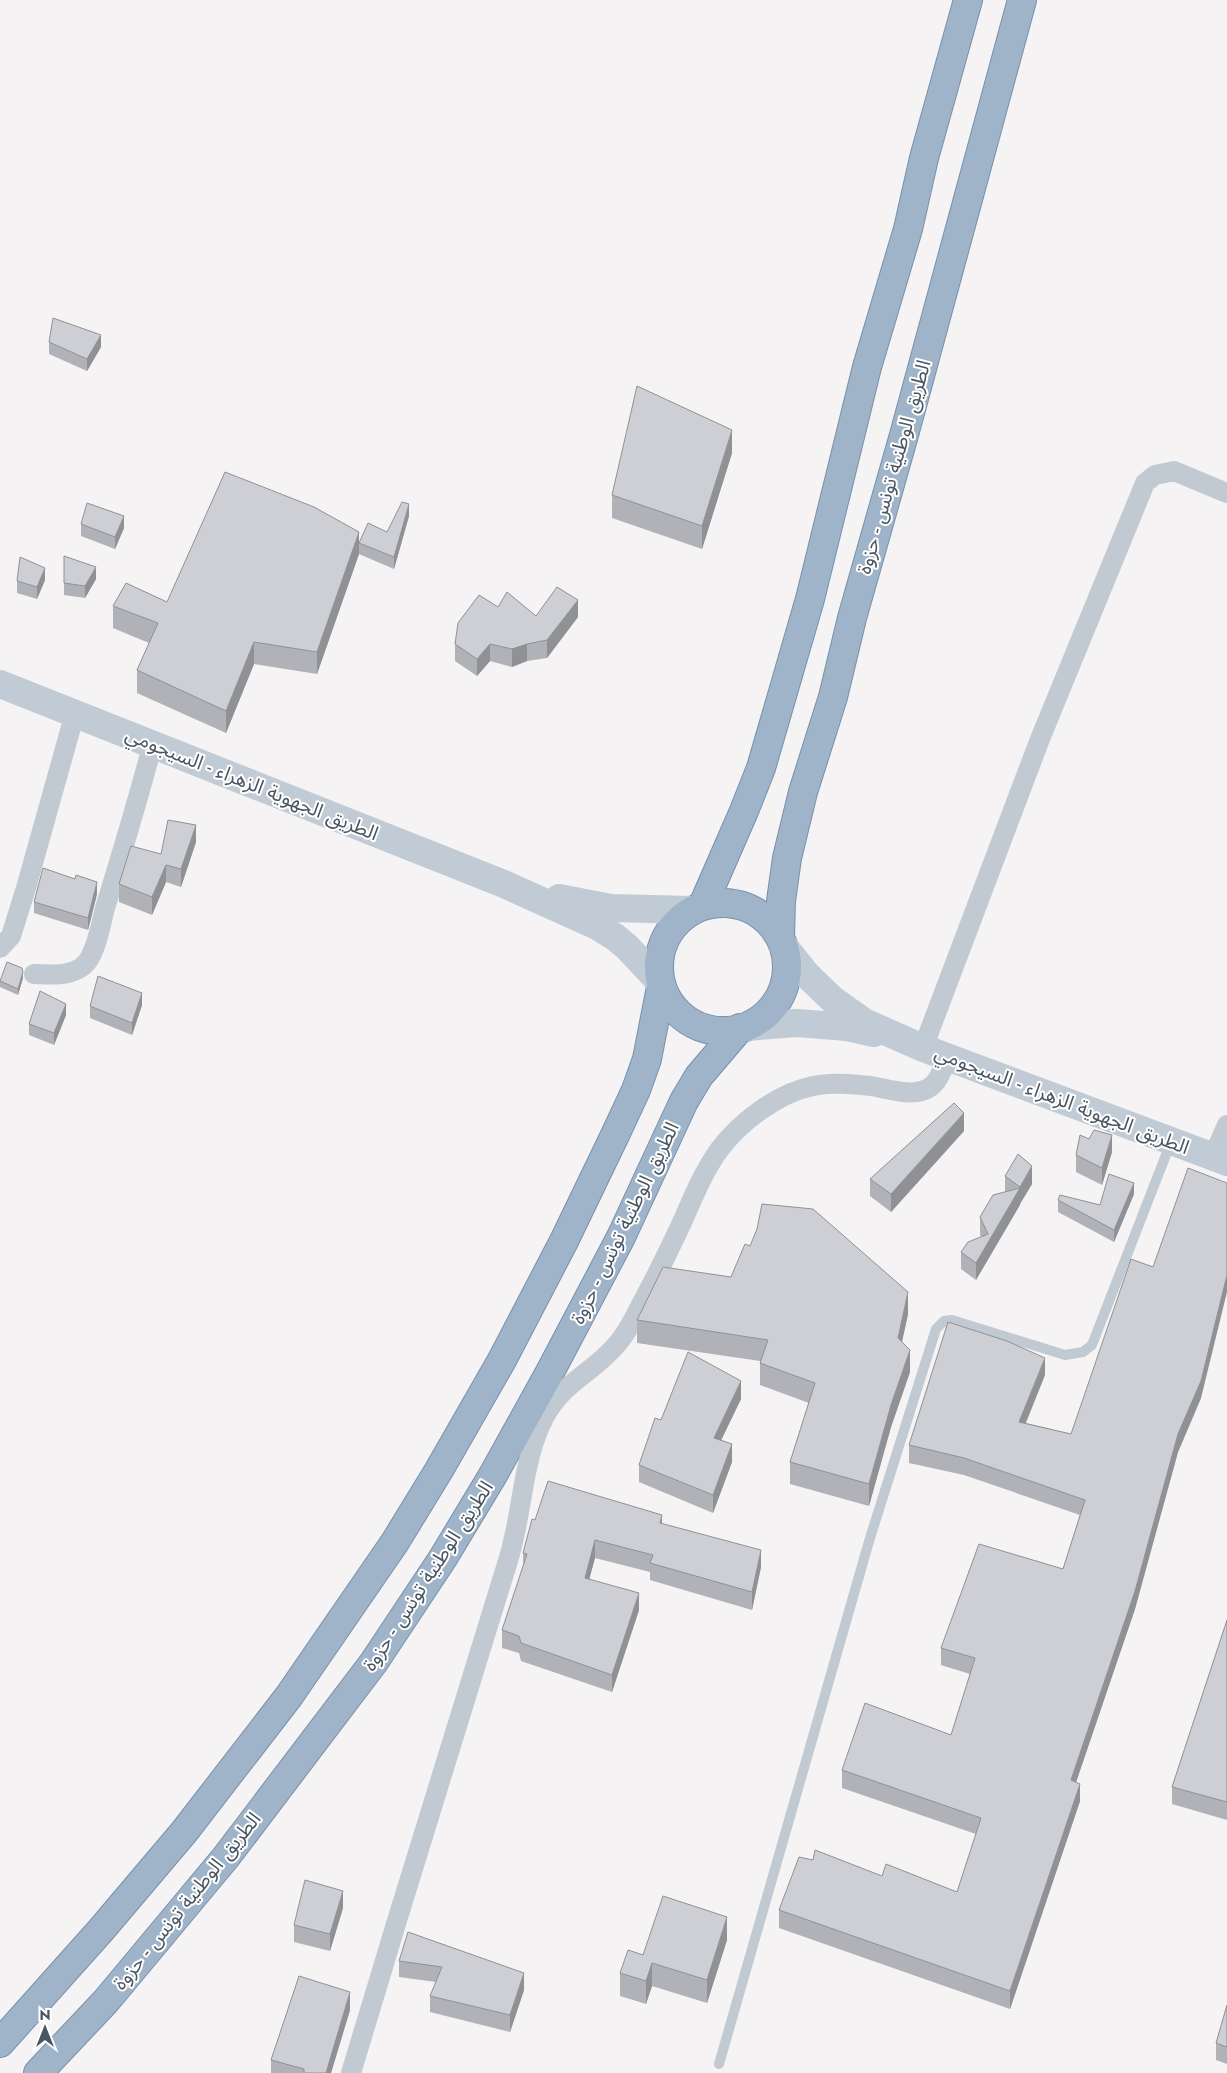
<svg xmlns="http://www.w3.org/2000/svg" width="1227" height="2073" viewBox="0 0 1227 2073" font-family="Jost,'Noto Sans Arabic',sans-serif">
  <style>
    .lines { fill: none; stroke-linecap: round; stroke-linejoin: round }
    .trunk-casing { stroke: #7690ad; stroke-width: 30 }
    .service { stroke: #c1cad2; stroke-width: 10 }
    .minor { stroke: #c1cad2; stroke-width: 20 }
    .secondary { stroke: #c1cbd6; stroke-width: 28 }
    .trunk { stroke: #9fb4c9; stroke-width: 28 }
    .wall { fill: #b0b2b7 }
    .shaded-wall { fill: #909195 }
    .building { fill: #cdcfd5; stroke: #909195 }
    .labels { text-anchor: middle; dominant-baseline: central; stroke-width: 4; stroke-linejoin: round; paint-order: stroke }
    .street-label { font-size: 20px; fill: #4a5661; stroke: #fff }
  </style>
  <rect width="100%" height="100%" fill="#f5f3f3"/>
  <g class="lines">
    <!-- trunk casing -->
    <g class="trunk-casing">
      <path id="trunk" d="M659 967a64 64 0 1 1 128 0a64 64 0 1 1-128 0Z
        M703,905L744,811L761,768L810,599L867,367L908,229L924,158L968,0
        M780,937L781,901L787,858L803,792L833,697L852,618L904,435L1022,0
        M0,2043L101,1930L184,1832L289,1696L395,1542L439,1470L502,1360L564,1241L616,1133L636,1090L647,1059L661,987
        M38,2073L106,2001L226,1857L374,1662L443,1558L493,1475L550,1372L621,1237L684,1101L699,1076L740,1028"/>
    </g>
    <!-- service -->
    <path class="service" d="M719,2064L870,1538L936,1329L944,1321L952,1320L1065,1355L1083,1352L1092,1345L1171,1142"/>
    <!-- minor -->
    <path class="minor" d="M0,948L11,936L26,888L75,713
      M34,974C51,975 75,977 87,962C97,949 101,923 105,908C122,853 138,799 153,743
      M923,1048L1040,739L1145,483L1155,475L1174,471L1227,493
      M1213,1157L1227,1125
      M351,2073C402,1903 454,1733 507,1564C522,1519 521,1470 540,1426C559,1382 591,1376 618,1343C629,1330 636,1314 644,1299C658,1273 671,1246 684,1218C694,1195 704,1171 719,1150C740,1122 778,1093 813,1086C831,1082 852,1084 871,1086C888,1089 911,1097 927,1089C939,1083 943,1068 947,1057"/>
    <!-- secondary -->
    <path class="secondary" d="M0,684L504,884L597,926L615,937L627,947L659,981
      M559,898L611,908L692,910
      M783,945L806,974L833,1000L864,1022L923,1048L1227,1162
      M746,1027L797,1023L847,1027L874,1033"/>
    <!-- trunk -->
    <use href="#trunk" class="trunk"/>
  </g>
  <!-- wall -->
  <path class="wall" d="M49,342L101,347L87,371L49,354Z
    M732,453L702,549L612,518V495Z
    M409,516L394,569L359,554L317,674L254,664L226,733L137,693V670L149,643L113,628V606L167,602L359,543L387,532Z
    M81,524L124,528L115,549L81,536Z
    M64,556L96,579L85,598L64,595Z
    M45,580L37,599L17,593V581Z
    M498,607L536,616L578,617L547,658L527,661L512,667L490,661L477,676L455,661V644Z
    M196,842L181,887L166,882L152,915L119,902V884L161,854Z
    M75,879L97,894L88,930L34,913V902Z
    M23,978L18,995L0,987V981Z
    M142,1005L132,1035L90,1018V1006Z
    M66,1015L54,1045L29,1035V1024Z
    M964,1131L891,1212L870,1196V1179Z
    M1112,1152L1102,1185L1076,1172V1155Z
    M1005,1176L1032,1184L1020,1204L976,1280L961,1269V1252L981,1237L980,1234V1217L1005,1192Z
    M1134,1194L1114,1242L1058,1212V1200L1100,1205Z
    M908,1314L902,1342L910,1372L891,1427L869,1506L790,1484V1462L809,1403L760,1385V1361L637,1343V1320Z
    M1045,1375L1026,1423L1071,1434L1201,1398L1178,1452L1135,1609L1076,1782L1080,1801L1010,2009L779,1928V1910L882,1876L957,1892L976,1834L842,1788V1770L951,1735L970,1674L941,1665V1648L1063,1569L1080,1515L964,1475L909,1463V1445Z
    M741,1399L721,1440L732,1462L713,1513L639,1482V1465L661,1420Z
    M535,1520L662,1524L761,1567L752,1610L650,1580V1572L595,1558L589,1579L639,1610L612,1692L521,1661L519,1653L502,1648V1630L523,1568V1553Z
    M1227,1620V1820L1172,1804V1787Z
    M343,1908L330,1951L294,1942V1925Z
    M727,1940L707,2003L652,1986L646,2004L620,1996V1973L643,1955Z
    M399,1961L524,1973V1990L510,2032L430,2012V1996L436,1982L399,1977Z
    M1227,2005V2064L1216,2060V2043Z
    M350,2010L331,2073H271V2060Z"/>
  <!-- shaded-wall -->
  <path class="shaded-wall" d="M101,335V347L87,371V359Z
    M732,430V453L702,549V526Z
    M409,504V516L394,569V557Z
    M124,516V528L115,549V537Z
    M359,532V554L317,674V652Z
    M96,567V579L85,598V586Z
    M45,568V580L37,599V587Z
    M578,600V617L547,658V640Z
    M254,642V664L226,733V711Z
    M490,644V661L477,676V659Z
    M527,644V661L512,667V649Z
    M196,825V842L181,887V869Z
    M166,865V882L152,915V897Z
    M97,882V894L88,930V918Z
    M23,972V978L18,995V989Z
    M142,993V1005L132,1035V1023Z
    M66,1004V1015L54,1045V1033Z
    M964,1113V1131L891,1212V1194Z
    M1112,1135V1152L1102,1185V1168Z
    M1032,1166V1184L1020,1204V1187Z
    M1134,1183V1194L1114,1242V1230Z
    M1020,1188V1205L976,1280V1263Z
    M1227,1275V1292L1201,1398L1178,1452L1135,1609L1071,1797V1780Z
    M908,1292V1314L898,1360V1338Z
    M910,1350V1372L891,1427L869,1506V1484L891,1405Z
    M1045,1358V1375L1019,1439V1422Z
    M741,1381V1399L714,1455V1438Z
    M732,1444V1462L713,1513V1495Z
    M662,1515V1532L660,1523Z
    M595,1540V1558L585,1595V1578Z
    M761,1550V1567L752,1610V1592Z
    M639,1593V1610L612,1692V1675Z
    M1080,1784V1801L1010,2009V1991Z
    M343,1891V1908L330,1951V1934Z
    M727,1917V1940L707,2003V1980Z
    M652,1963V1986L646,2004V1981Z
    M524,1973V1990L510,2032V2015Z
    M350,1992V2010L331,2073H326Z"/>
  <!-- building -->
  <path class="building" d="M53,318L101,335L87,359L49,342Z
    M637,386L732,430L702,526L612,495Z
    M225,472L314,507L359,532L317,652L254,642L226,711L137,670L158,623L113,606L126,583L167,602Z
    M402,502L409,504L394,557L359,543L368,523L387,532Z
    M87,503L124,516L115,537L81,524Z
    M64,556L96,567L85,586L64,583Z
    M20,557L45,568L37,587L17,581Z
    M557,587L578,600L547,640L527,644L512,649L490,644L477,659L455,644L458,623L479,595L498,607L507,592L536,616Z
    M168,820L196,825L181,869L166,865L152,897L119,884L131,846L161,854Z
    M43,868L75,879L76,875L97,882L88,918L34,902Z
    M7,962L22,968L23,972L18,989L0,981Z
    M98,976L142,993L132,1023L90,1006Z
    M40,991L66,1004L54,1033L29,1024Z
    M954,1103L964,1113L891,1194L870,1179Z
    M1094,1130L1112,1135L1102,1168L1076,1155L1080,1135L1089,1139Z
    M1018,1154L1032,1166L1020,1187L1005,1176Z
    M1188,1168L1227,1183V1275L1201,1381L1178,1434L1135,1591L1071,1780L1080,1784L1010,1991L779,1910L799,1857L813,1860L815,1850L882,1876L886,1864L957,1892L981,1818L842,1770L865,1703L951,1735L975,1658L941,1648L979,1544L1063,1569L1085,1500L964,1458L909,1445L948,1322L1007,1341L1045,1358L1019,1422L1071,1434L1131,1259L1153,1267Z
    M1109,1174L1134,1183L1114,1230L1058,1200L1060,1195L1100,1205Z
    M1020,1188L976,1263L961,1252L968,1242L988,1234L980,1217L993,1195Z
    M762,1204L813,1209L908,1292L898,1338L910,1350L891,1405L869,1484L790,1462L815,1383L760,1363L768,1340L637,1320L663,1267L731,1277L745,1244L750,1246L757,1229Z
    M688,1352L741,1381L714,1438L732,1444L713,1495L639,1465L655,1418L661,1420Z
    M548,1481L662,1515L660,1523L761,1550L752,1592L650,1563L653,1555L595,1540L585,1578L639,1593L612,1675L521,1643L519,1636L502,1630L527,1554L523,1553L532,1519L535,1520Z
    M1227,1620V1802L1172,1787Z
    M305,1880L343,1891L330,1934L294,1925Z
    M663,1896L727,1917L707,1980L652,1963L646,1981L620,1973L628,1950L643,1955Z
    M408,1932L524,1973L510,2015L430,1996L442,1967L399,1961Z
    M299,1976L350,1992L326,2073H304V2069L271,2060Z
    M1227,2005V2047L1216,2043Z"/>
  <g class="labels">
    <!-- street labels -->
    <g class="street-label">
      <text transform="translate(894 467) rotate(-74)">الطريق الوطنية تونس - حزوة</text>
      <text transform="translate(252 784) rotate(22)">الطريق الجهوية الزهراء - السيجومي</text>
      <text transform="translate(1062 1100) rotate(21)">الطريق الجهوية الزهراء - السيجومي</text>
      <text transform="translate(625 1223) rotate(-64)">الطريق الوطنية تونس - حزوة</text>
      <text transform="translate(428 1576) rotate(-57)">الطريق الوطنية تونس - حزوة</text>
      <text transform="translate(187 1901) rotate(-51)">الطريق الوطنية تونس - حزوة</text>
    </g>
  </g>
  <!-- north arrow -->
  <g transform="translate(45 2028)" stroke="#ffffff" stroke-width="4" paint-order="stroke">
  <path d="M0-4L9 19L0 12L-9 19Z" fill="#4a5661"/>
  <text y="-8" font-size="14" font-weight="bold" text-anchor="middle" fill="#4a5661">N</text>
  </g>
</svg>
